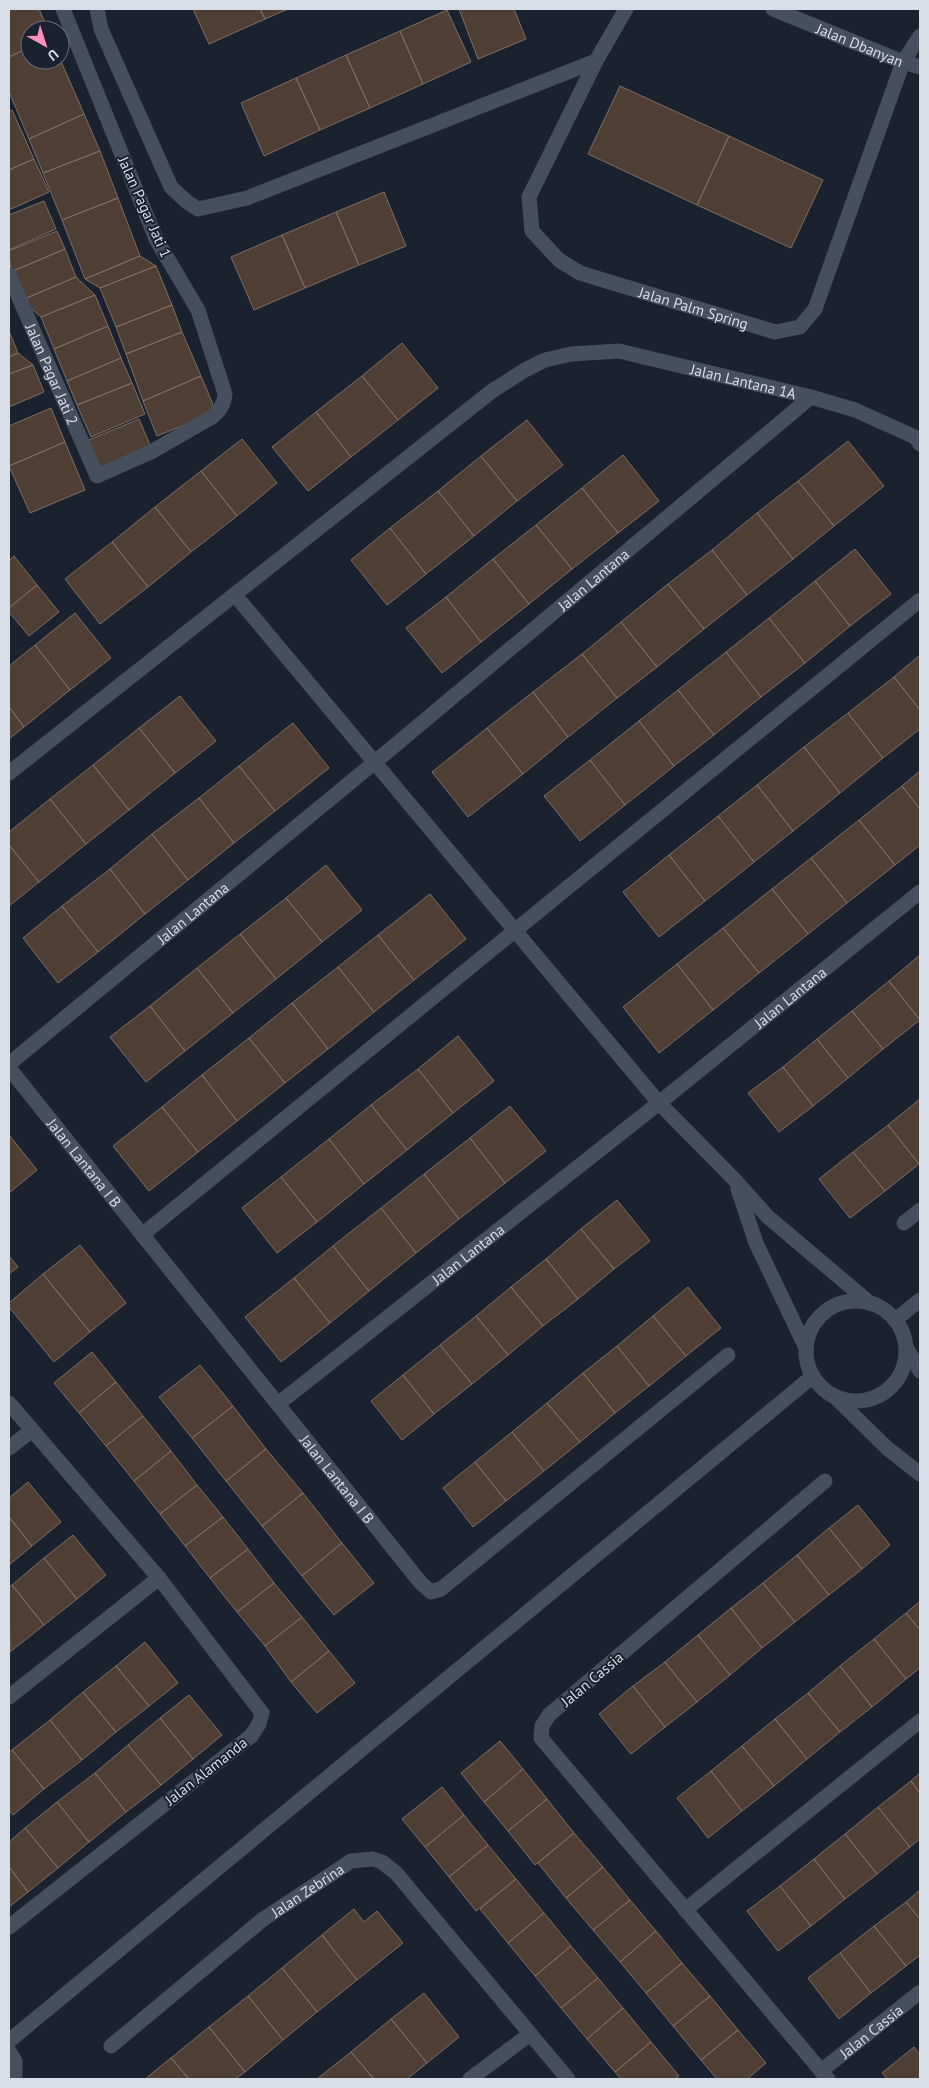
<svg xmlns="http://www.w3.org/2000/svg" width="929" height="2088" viewBox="0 0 929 2088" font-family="'PT Sans',sans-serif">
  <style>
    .building { fill: #4e3e34; stroke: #806e64 }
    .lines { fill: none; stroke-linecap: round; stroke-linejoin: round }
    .street { stroke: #464f5e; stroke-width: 15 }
    .labels { text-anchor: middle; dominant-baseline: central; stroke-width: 4; stroke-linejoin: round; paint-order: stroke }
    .street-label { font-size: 15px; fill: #d8dee7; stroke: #1a222f }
  </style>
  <rect width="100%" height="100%" fill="#1a222f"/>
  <!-- building -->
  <path class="building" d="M9,9H39L48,30H30V47L9,57Z
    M193,9H260L265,19L209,44Z
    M260,9H288L265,19Z
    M459,9H514L526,39L478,59Z
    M447,10L471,62L423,84L400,31Z
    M400,31L423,84L370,108L346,55Z
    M30,47V60L60,59L84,114L29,139L9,92V57Z
    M346,55L370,108L320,130L296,78Z
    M296,78L320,130L264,156L241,103Z
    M620,86L729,136L697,205L588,154Z
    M12,110L34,159L9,170V111Z
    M84,114L100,151L43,173L29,139Z
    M729,136L823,180L791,248L697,205Z
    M100,151L118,198L62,220L43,173Z
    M34,159L49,192L9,210V170Z
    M384,192L406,246L359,265L336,212Z
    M118,198L140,256L85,279L62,220Z
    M44,201L56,229L9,250V215Z
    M336,212L359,265L305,288L282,235Z
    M57,231L65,249L11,272L9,251Z
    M282,235L305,288L254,310L231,257Z
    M65,249L76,277L22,300L11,272Z
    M140,256L156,266L100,288L85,279Z
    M156,266L172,305L116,327L100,288Z
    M76,277L95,295L41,317L22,300Z
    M95,295L108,326L54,349L41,317Z
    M172,305L182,332L126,354L116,327Z
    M108,326L121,358L67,381L54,349Z
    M9,331L18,353L9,357Z
    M182,332L201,376L143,401L126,354Z
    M402,343L438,388L398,420L362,376Z
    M18,353L33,365L9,374V357Z
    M121,358L132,383L77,405L67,381Z
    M33,365L44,392L9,407V374Z
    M201,376L216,412L157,436L143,401Z
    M362,376L398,420L351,457L316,412Z
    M132,383L145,414L91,437L77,405Z
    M51,408L65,442L9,466V426Z
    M316,412L351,457L308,491L272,447Z
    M139,419L152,450L97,472L84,442Z
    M527,420L563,465L517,501L481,456Z
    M242,439L277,483L237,516L201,471Z
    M848,441L884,486L834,526L798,481Z
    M65,442L85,490L30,513L9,466Z
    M623,455L659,501L618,533L582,488Z
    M481,456L517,501L474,536L438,491Z
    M201,471L237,516L191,552L155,507Z
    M798,481L834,526L793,559L757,513Z
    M582,488L618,533L572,569L536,525Z
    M438,491L474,536L426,574L390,528Z
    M155,507L191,552L148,587L112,542Z
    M757,513L793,559L747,595L712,550Z
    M536,525L572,569L529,604L493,559Z
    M390,528L426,574L387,605L351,560Z
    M112,542L148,587L100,624L65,579Z
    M855,549L891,594L850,626L815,581Z
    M712,550L747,595L704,629L668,584Z
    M14,556L37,585L9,608V561Z
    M493,559L529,604L481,642L446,597Z
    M815,581L850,626L805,663L769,618Z
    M668,584L704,629L657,667L621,622Z
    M37,585L59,612L29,636L9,612V608Z
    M446,597L481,642L442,673L406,628Z
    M75,613L111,658L70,690L35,645Z
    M769,618L805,663L761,697L726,652Z
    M621,622L657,667L617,698L582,654Z
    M35,645L70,690L24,727L9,707V666Z
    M726,652L761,697L714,735L678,690Z
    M582,654L617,698L568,737L533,692Z
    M920,655V710L894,677Z
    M894,677L920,710V729L883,758L848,713Z
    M678,690L714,735L674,766L639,721Z
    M533,692L568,737L523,774L487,728Z
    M180,696L216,741L175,773L139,728Z
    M9,707L24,727L9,739Z
    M848,713L883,758L840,793L804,747Z
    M639,721L674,766L625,805L590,760Z
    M293,723L329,768L275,811L239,766Z
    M139,728L175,773L129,810L93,765Z
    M487,728L523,774L468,817L432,772Z
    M804,747L840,793L793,831L757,785Z
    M590,760L625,805L580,841L544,796Z
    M93,765L129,810L86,844L50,799Z
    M239,766L275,811L234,843L199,798Z
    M920,771V809L902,786Z
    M757,785L793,831L754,862L718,816Z
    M902,786L920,809V845L895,865L859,820Z
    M199,798L234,843L188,880L152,834Z
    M50,799L86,844L39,882L9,845V832Z
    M718,816L754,862L705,901L669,855Z
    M859,820L895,865L847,903L811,858Z
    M152,834L188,880L145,914L110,869Z
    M9,845L39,882L9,906Z
    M669,855L705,901L659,937L623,892Z
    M811,858L847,903L808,934L772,889Z
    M326,865L362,910L322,942L286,898Z
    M110,869L145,914L98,952L62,906Z
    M772,889L808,934L759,973L723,928Z
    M430,894L466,939L414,980L378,935Z
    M286,898L322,942L276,979L240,934Z
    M62,906L98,952L58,983L23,938Z
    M723,928L759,973L713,1010L677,964Z
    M240,934L276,979L233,1013L197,968Z
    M378,935L414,980L374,1012L338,967Z
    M920,955V1020L889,981Z
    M677,964L713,1010L659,1053L623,1007Z
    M338,967L374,1012L328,1049L292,1003Z
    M197,968L233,1013L185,1051L150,1006Z
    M889,981L920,1020L883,1049L852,1011Z
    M292,1003L328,1049L285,1083L249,1038Z
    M150,1006L185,1051L146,1082L110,1037Z
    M852,1011L883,1049L848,1078L817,1039Z
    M458,1036L494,1081L453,1113L418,1069Z
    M249,1038L285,1083L237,1121L202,1075Z
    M817,1039L848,1078L813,1106L783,1067Z
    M783,1067L813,1106L779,1132L748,1093Z
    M418,1069L453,1113L407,1150L371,1105Z
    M202,1075L237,1121L198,1152L162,1107Z
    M920,1099V1162L919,1164L888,1125Z
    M371,1105L407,1150L364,1184L329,1139Z
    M510,1106L546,1151L505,1183L470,1138Z
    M162,1107L198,1152L149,1191L113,1146Z
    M888,1125L919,1164L885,1191L853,1152Z
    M9,1135L37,1170L9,1193Z
    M470,1138L505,1183L459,1219L424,1174Z
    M329,1139L364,1184L317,1222L281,1177Z
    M853,1152L885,1191L850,1218L819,1179Z
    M424,1174L459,1219L416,1253L381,1208Z
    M281,1177L317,1222L277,1253L242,1208Z
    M617,1200L650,1241L614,1269L581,1229Z
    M381,1208L416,1253L369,1291L333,1246Z
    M581,1229L614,1269L578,1299L546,1259Z
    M80,1245L126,1303L90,1332L43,1274Z
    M333,1246L369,1291L330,1323L294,1278Z
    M9,1256L18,1267L9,1274Z
    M546,1259L578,1299L543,1326L511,1287Z
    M43,1274L90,1332L54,1362L9,1307V1303Z
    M294,1278L330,1323L281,1362L245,1317Z
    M511,1287L543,1326L508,1355L476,1316Z
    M688,1287L721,1328L686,1356L653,1316Z
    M476,1316L508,1355L472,1384L440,1345Z
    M653,1316L686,1356L649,1386L617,1346Z
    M440,1345L472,1384L434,1414L403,1375Z
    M617,1346L649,1386L615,1413L583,1373Z
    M92,1352L116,1382L79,1413L54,1383Z
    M200,1365L233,1406L192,1438L159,1397Z
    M583,1373L615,1413L580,1442L547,1403Z
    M403,1375L434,1414L402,1440L371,1401Z
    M116,1382L143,1416L106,1446L79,1413Z
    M547,1403L580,1442L544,1471L512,1432Z
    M233,1406L266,1449L226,1481L192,1438Z
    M143,1416L171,1451L134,1481L106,1446Z
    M512,1432L544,1471L506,1501L475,1462Z
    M266,1449L303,1493L262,1526L226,1481Z
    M171,1451L197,1485L160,1514L134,1481Z
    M475,1462L506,1501L473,1527L443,1488Z
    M28,1482L61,1522L32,1546L9,1517V1498Z
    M197,1485L223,1517L185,1546L160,1514Z
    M303,1493L342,1543L302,1576L262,1526Z
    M858,1505L890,1545L862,1569L829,1528Z
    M9,1517L32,1546L9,1565Z
    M223,1517L248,1549L210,1578L185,1546Z
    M829,1528L862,1569L829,1595L797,1555Z
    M73,1535L106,1575L77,1599L44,1558Z
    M342,1543L374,1583L334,1615L302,1576Z
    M248,1549L274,1583L237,1612L210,1578Z
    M797,1555L829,1595L795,1622L763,1583Z
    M44,1558L77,1599L44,1625L12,1585Z
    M274,1583L302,1617L265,1646L237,1612Z
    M763,1583L795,1622L762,1648L731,1608Z
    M12,1585L44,1625L10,1652L9,1587Z
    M920,1601V1630L906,1613Z
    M731,1608L762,1648L730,1675L698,1635Z
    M906,1613L920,1630V1668L906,1679L874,1639Z
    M302,1617L329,1651L291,1682L265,1646Z
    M698,1635L730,1675L697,1702L665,1662Z
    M874,1639L906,1679L872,1707L840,1666Z
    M145,1642L178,1683L149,1706L116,1666Z
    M329,1651L355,1683L317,1713L291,1682Z
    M665,1662L697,1702L665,1727L633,1686Z
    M116,1666L149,1706L116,1732L83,1692Z
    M840,1666L872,1707L840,1732L808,1693Z
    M633,1686L665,1727L631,1754L599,1714Z
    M83,1692L116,1732L82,1760L50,1720Z
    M808,1693L840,1732L807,1759L775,1719Z
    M189,1695L222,1735L193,1759L160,1718Z
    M160,1718L193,1759L161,1785L128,1745Z
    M775,1719L807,1759L774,1786L742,1746Z
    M50,1720L82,1760L44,1789L12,1750Z
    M500,1741L523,1769L484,1802L461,1773Z
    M128,1745L161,1785L126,1812L95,1773Z
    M742,1746L774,1786L742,1811L711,1771Z
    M12,1750L44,1789L13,1815L9,1810V1752Z
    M523,1769L547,1799L508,1831L484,1802Z
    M711,1771L742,1811L708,1838L677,1798Z
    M95,1773L126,1812L89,1842L57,1802Z
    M920,1773V1793L911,1781Z
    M911,1781L920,1793V1839L910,1847L878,1807Z
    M442,1787L464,1815L425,1847L402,1819Z
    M547,1799L574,1833L535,1865L508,1831Z
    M57,1802L89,1842L58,1868L25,1828Z
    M878,1807L910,1847L877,1874L845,1834Z
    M464,1815L488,1845L449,1877L425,1847Z
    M25,1828L58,1868L28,1892L9,1867V1842Z
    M574,1833L603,1867L566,1898L538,1863Z
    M845,1834L877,1874L845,1899L814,1859Z
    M488,1845L516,1879L476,1911L449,1877Z
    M814,1859L845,1899L811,1926L780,1886Z
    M9,1867L28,1892L9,1907Z
    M603,1867L630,1900L593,1930L566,1898Z
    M516,1879L544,1913L508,1943L480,1909Z
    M780,1886L811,1926L778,1951L747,1911Z
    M920,1890V1919L906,1902Z
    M630,1900L656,1931L620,1962L593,1930Z
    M906,1902L920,1919V1955L906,1966L874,1926Z
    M354,1909L364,1922L377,1911L403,1943L357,1980L322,1935Z
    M544,1913L571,1946L535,1976L508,1943Z
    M874,1926L906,1966L871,1993L840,1953Z
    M656,1931L682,1963L646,1993L620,1962Z
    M322,1935L357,1980L317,2012L282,1968Z
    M571,1946L598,1978L561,2008L535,1976Z
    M840,1953L871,1993L839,2019L808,1978Z
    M682,1963L710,1996L673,2026L646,1993Z
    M282,1968L317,2012L283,2040L248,1996Z
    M598,1978L623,2008L587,2039L561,2008Z
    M424,1993L459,2037L427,2063L391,2019Z
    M248,1996L283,2040L245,2072L209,2027Z
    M710,1996L738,2030L701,2060L673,2026Z
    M623,2008L651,2042L615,2072L587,2039Z
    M391,2019L427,2063L407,2079H374L351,2052Z
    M209,2027L245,2072L235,2079H189L171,2058Z
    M738,2030L766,2063L747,2079H717L701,2060Z
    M651,2042L679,2076L675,2079H621L615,2072Z
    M914,2047L920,2055V2079H887L882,2073Z
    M351,2052L374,2079H317Z
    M171,2058L189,2079H145Z"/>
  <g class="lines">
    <!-- street -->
    <g class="street">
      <path d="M97,9L101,29L171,187L187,202L198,209L247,198L596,61"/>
      <path id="s1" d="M626,9L596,61L529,197L532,231L559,260L580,273L775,332L800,327L815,309L903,62L920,36"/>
      <path id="s2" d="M773,9L903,62L920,67"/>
      <path id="s3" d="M9,275L97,476L151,452L212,417C220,410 224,405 225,394L198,310L156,239L63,9"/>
      <path d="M235,595L659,1103L732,1177L768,1217L871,1304"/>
      <path id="s4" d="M9,773L492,391L525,370L545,360L571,354L619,351L811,397L855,410L915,437L920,444"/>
      <path id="s5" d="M9,1064L375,762L811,397"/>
      <path id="s6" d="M9,1068L420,1582L431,1592L441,1589L728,1355"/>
      <path d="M738,1189L756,1243L806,1348"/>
      <path d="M904,1223L920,1210"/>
      <path d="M142,1235L920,600"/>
      <circle cx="856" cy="1351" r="50"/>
      <path d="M895,1320L920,1300"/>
      <path d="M906,1347L920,1371"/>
      <path d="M836,1398L887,1448L920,1474"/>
      <path d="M9,1403L159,1578L262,1713L259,1724L251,1736L9,1927"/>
      <path id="s7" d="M278,1404L659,1103L920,892"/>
      <path d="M9,1448L31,1431"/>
      <path d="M825,1481L549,1715L542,1726L541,1738L828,2079"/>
      <path d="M9,1697L159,1578"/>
      <path d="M685,1910L920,1721"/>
      <path d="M9,2041L813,1376"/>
      <path id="s8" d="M111,2046L262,1920L351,1861L373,1859L382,1862L396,1873L568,2079"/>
      <path d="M9,2051L15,2061V2079"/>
      <path id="s9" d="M821,2071L920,1992"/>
      <path d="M470,2079L530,2034"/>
    </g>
  </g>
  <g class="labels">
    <!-- street labels -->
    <g class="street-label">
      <text stroke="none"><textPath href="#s2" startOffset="94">Jalan Dbanyan</textPath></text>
      <text transform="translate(145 207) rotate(66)">Jalan Pagar Jati 1</text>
      <text stroke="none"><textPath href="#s1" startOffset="429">Jalan Palm Spring</textPath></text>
      <text stroke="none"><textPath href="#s3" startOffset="108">Jalan Pagar Jati 2</textPath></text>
      <text stroke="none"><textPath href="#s4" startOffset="880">Jalan Lantana 1A</textPath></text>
      <text stroke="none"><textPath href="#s5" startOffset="759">Jalan Lantana</textPath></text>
      <text stroke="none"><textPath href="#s5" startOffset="238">Jalan Lantana</textPath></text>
      <text stroke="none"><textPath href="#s7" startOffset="654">Jalan Lantana</textPath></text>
      <text stroke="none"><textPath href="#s6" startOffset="121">Jalan Lantana I B</textPath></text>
      <text stroke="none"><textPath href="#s7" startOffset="242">Jalan Lantana</textPath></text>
      <text stroke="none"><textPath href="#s6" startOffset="526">Jalan Lantana I B</textPath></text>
      <text transform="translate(592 1679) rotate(-40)">Jalan Cassia</text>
      <text transform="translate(206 1771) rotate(-38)">Jalan Alamanda</text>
      <text stroke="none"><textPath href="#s8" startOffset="251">Jalan Zebrina</textPath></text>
      <text stroke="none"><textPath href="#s9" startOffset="64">Jalan Cassia</textPath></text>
    </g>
  </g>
  <!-- border -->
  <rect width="929" height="2088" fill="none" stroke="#d8dee7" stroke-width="20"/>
  <!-- north arrow -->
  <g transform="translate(45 45) rotate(141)"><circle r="24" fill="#1a222f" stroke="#666d79"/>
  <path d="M0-4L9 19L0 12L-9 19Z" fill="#fd8ebe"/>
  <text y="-8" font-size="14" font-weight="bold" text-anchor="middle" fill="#d8dee7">U</text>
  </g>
</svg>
